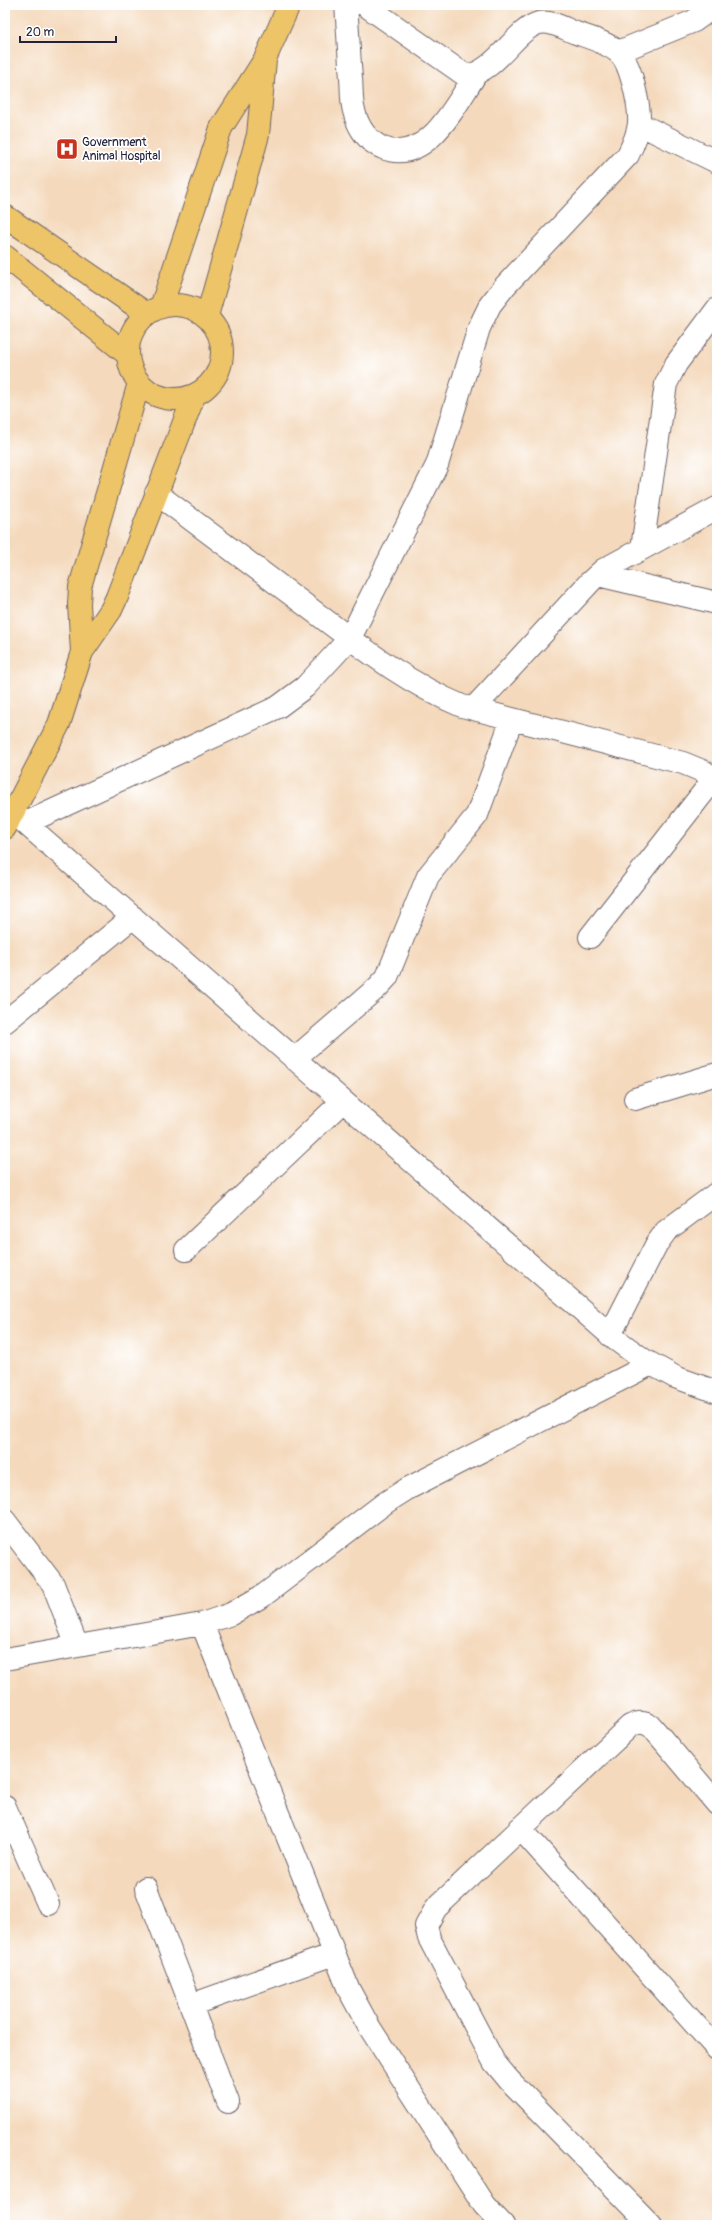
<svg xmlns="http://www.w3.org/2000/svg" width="722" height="2230" viewBox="0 0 722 2230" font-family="Pangolin,sans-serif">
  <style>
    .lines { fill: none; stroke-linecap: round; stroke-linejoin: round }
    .minor-casing { stroke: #6c6268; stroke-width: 24 }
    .primary-casing { stroke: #6c6268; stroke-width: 24 }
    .minor { stroke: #fff; stroke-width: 22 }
    .primary { stroke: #eec469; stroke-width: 22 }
    .labels { text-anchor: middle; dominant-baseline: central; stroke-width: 3.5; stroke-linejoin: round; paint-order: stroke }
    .poi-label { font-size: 12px; fill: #22223b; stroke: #fff; text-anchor: start }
  </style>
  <rect width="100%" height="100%" fill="#fff"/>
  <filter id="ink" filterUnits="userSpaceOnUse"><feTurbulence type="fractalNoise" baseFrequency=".025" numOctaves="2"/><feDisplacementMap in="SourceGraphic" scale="8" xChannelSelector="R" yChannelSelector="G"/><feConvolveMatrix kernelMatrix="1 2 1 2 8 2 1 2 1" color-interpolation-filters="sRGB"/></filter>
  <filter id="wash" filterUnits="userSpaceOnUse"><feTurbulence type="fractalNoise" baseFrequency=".012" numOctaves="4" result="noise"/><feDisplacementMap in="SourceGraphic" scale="16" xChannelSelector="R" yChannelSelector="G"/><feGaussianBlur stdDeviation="0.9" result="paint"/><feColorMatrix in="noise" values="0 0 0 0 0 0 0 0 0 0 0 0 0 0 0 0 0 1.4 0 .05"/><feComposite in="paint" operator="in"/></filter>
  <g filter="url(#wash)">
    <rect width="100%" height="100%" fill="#f4d9bc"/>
  </g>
  <g filter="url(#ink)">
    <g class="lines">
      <!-- minor casing -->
      <g class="minor-casing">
        <path id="minor" d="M346,5C348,29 349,54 351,78C352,88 351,101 354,111C358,127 367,141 383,148C427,166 456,104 476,74
          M618,52L694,21L716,5
          M639,124L717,162
          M156,493C208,532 260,571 312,610C360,646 406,683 462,706L683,763L705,772L717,783
          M642,548L666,384L676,364L717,309
          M598,575L717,603
          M473,709L590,582L603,570L717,508
          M17,816L615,1339L644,1360L675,1377L717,1392
          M26,823L278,707L305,687L350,638L437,465L479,328L490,305L505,286L628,155C633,145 638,134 639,123C640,107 631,62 618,52C606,42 590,38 576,33C565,29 551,20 539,23C516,29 497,70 469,75L462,73L365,5
          M590,937L717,775
          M5,1022L133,917
          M294,1059L378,987L387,977L428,876L477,815L512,719
          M635,1099L717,1074
          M186,1250L343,1101
          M610,1335L656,1245L666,1231L717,1193
          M5,1521L53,1584L77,1646
          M202,1624L349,1990L368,2025L484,2205L503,2225
          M5,1659L202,1624L231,1614L264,1595L385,1503L407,1489L651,1364
          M5,1807L48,1904
          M520,1828L717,2049
          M146,1888L228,2102
          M191,2005L334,1954
          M651,2225L509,2080L494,2062L429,1938L426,1926L436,1908L630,1726C639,1722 643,1721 652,1727L717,1804"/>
      </g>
      <!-- primary casing -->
      <g class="primary-casing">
        <path id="primary" d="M5,216L147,314
          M5,256L128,355
          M128 352a47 47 0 1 1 94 0a47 47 0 1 1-94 0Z
          M161,307L221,128L265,59L289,5
          M207,316L258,135L265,60
          M82,652L79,604L80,587L139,383
          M5,828L59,724L82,652L111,610L117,597L194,396"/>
      </g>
      <!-- minor -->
      <use href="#minor" class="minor"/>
      <!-- primary -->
      <use href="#primary" class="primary"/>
    </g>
  </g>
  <!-- icons -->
  <defs>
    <g id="hospital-square" transform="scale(1.15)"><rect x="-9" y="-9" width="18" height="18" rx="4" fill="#c8321e" stroke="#fff"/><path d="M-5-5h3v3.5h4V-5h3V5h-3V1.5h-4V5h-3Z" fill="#fff"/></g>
  </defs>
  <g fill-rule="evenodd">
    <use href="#hospital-square" x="67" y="149"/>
  </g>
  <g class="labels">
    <!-- poi labels -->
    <g class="poi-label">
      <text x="82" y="142">Government<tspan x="82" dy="14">Animal Hospital</tspan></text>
    </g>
  </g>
  <!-- margin -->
  <rect width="722" height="2230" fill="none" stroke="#fff" stroke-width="20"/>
  <!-- scale -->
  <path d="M20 36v6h96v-6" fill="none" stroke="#22223b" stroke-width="2"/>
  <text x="26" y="36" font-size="12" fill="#22223b" stroke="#ffffff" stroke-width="3" paint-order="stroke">20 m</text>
</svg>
